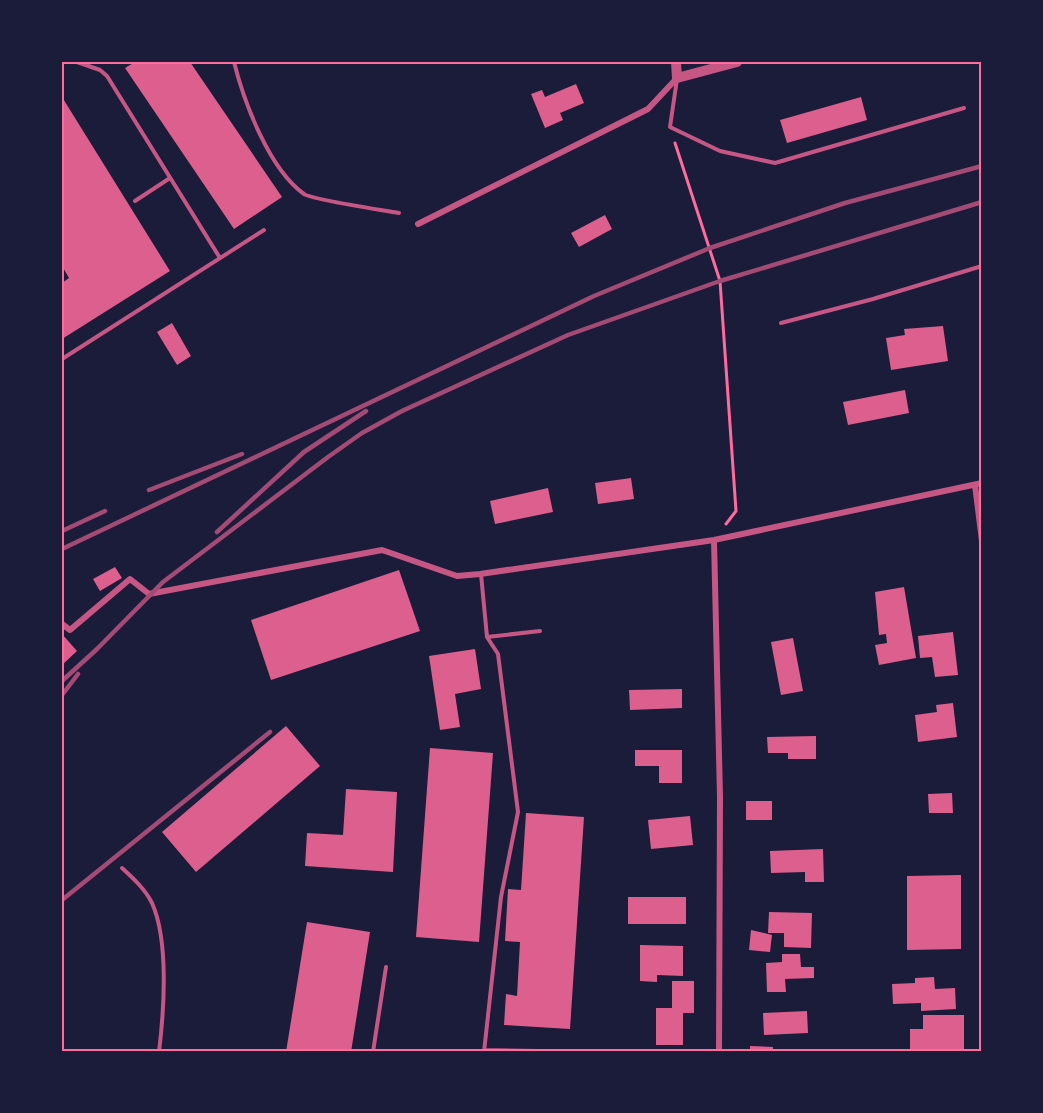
<svg xmlns="http://www.w3.org/2000/svg" width="1043" height="1113" viewBox="0 0 1043 1113" font-family="'Alegreya Sans',sans-serif">
  <style>
    .building { fill: #dd5f8e }
    .lines { fill: none; stroke-linecap: round; stroke-linejoin: round }
    .path { stroke: #ff6b9d; stroke-width: 3 }
    .service { stroke: #c65784; stroke-width: 4 }
    .minor { stroke: #c65784; stroke-width: 6 }
    .tertiary { stroke: #c65784; stroke-width: 10 }
    .rail { stroke: #a44b75; stroke-width: 4.5 }
    .neatline { fill: none; stroke: #ff6b9d; stroke-width: 2 }
  </style>
  <rect width="100%" height="100%" fill="#1b1b3a"/>
  <!-- building -->
  <path class="building" d="M135,62H190L282,197L234,229L125,68Z
    M576,84L584,103L560,113L563,120L545,128L531,94L542,90L545,97Z
    M62,97L170,271L62,339V283L69,278L62,266Z
    M861,97L867,120L787,143L780,120Z
    M605,215L612,229L579,247L571,233Z
    M172,323L191,356L177,365L157,332Z
    M943,326L948,361L891,370L886,338L905,335L904,329Z
    M905,390L909,413L848,425L843,402Z
    M631,478L634,499L598,504L595,483Z
    M548,488L553,512L495,524L490,501Z
    M115,567L122,578L100,591L93,579Z
    M399,570L420,631L271,680L251,620Z
    M904,587L916,658L879,665L875,645L887,643L886,634L879,635L875,592Z
    M953,632L958,675L935,677L932,657L920,658L918,636Z
    M62,634L77,651L62,665Z
    M793,638L803,691L781,695L771,642Z
    M475,649L481,689L455,694L460,727L440,730L429,656Z
    M682,689V708L630,710L629,690Z
    M953,703L957,737L918,742L915,715L937,712L936,705Z
    M286,726L320,766L196,872L162,832Z
    M816,736V759H788V753H768L767,737Z
    M430,748L493,753L479,942L416,937Z
    M635,750H682V783H659V766H635Z
    M346,789L397,792L393,872L305,866L307,833L343,835Z
    M952,793L953,813H929L928,794Z
    M746,801H772V820H746Z
    M526,813L584,817L570,1029L504,1025L506,994L517,996L520,942L505,941L508,889L521,890Z
    M690,816L693,845L651,849L648,820Z
    M823,849L824,882H805V872L771,873L770,851Z
    M961,875V949L907,950V876Z
    M628,897H686V924H628Z
    M769,912L812,913L811,948L784,947V933H768Z
    M307,922L370,932L351,1052H286Z
    M751,930L772,935L770,952L749,950Z
    M640,945L683,946V976L657,975V982L640,981Z
    M782,954H800L801,967H814V978L785,979L786,992H767L766,963L782,962Z
    M934,977L935,989L955,988L956,1009L921,1011V1003L893,1004L892,984L915,983V978Z
    M672,981H694V1013H683V1045H656V1008H672Z
    M807,1011L808,1033L764,1035L763,1013Z
    M923,1015H964V1052H910V1029H923Z
    M750,1046L773,1047V1052H750Z"/>
  <g class="lines">
    <!-- path -->
    <path class="path" d="M675,143L720,281L736,511L726,524"/>
    <!-- service -->
    <path class="service" d="M77,62L100,70L107,76L220,258
      M234,62C244,102 269,169 304,194C312,200 383,210 399,213
      M677,79L670,127L720,151L775,163L964,108
      M135,201L170,178
      M781,323L873,299L982,266
      M62,359L264,230
      M481,574L487,637L498,654L518,812L501,897L484,1052
      M487,637L540,631
      M122,868C133,878 145,889 152,903C169,941 164,1011 159,1052
      M486,1050L538,1051
      M373,1052L386,967"/>
    <!-- minor -->
    <path class="minor" d="M418,224L648,109L677,78
      M975,485L982,541
      M714,540L720,797L719,1052
      M62,624L70,630L130,579L149,594L382,550L457,576L480,574L714,540L982,483"/>
    <!-- tertiary -->
    <path class="tertiary" d="M676,62L677,78L737,62"/>
    <!-- rail -->
    <path class="rail" d="M149,490L242,454
      M62,531L105,511
      M217,532L304,452L366,411
      M62,549L594,296L710,248L845,203L982,166
      M62,681L97,649L163,582L328,457L362,433L402,411L568,335L720,281L982,202
      M62,695L78,674
      M62,900L270,732"/>
  </g>
  <!-- border -->
  <rect width="1043" height="1113" fill="none" stroke="#1b1b3a" stroke-width="126"/>
  <rect x="63" y="63" width="917" height="987" class="neatline"/>
</svg>
